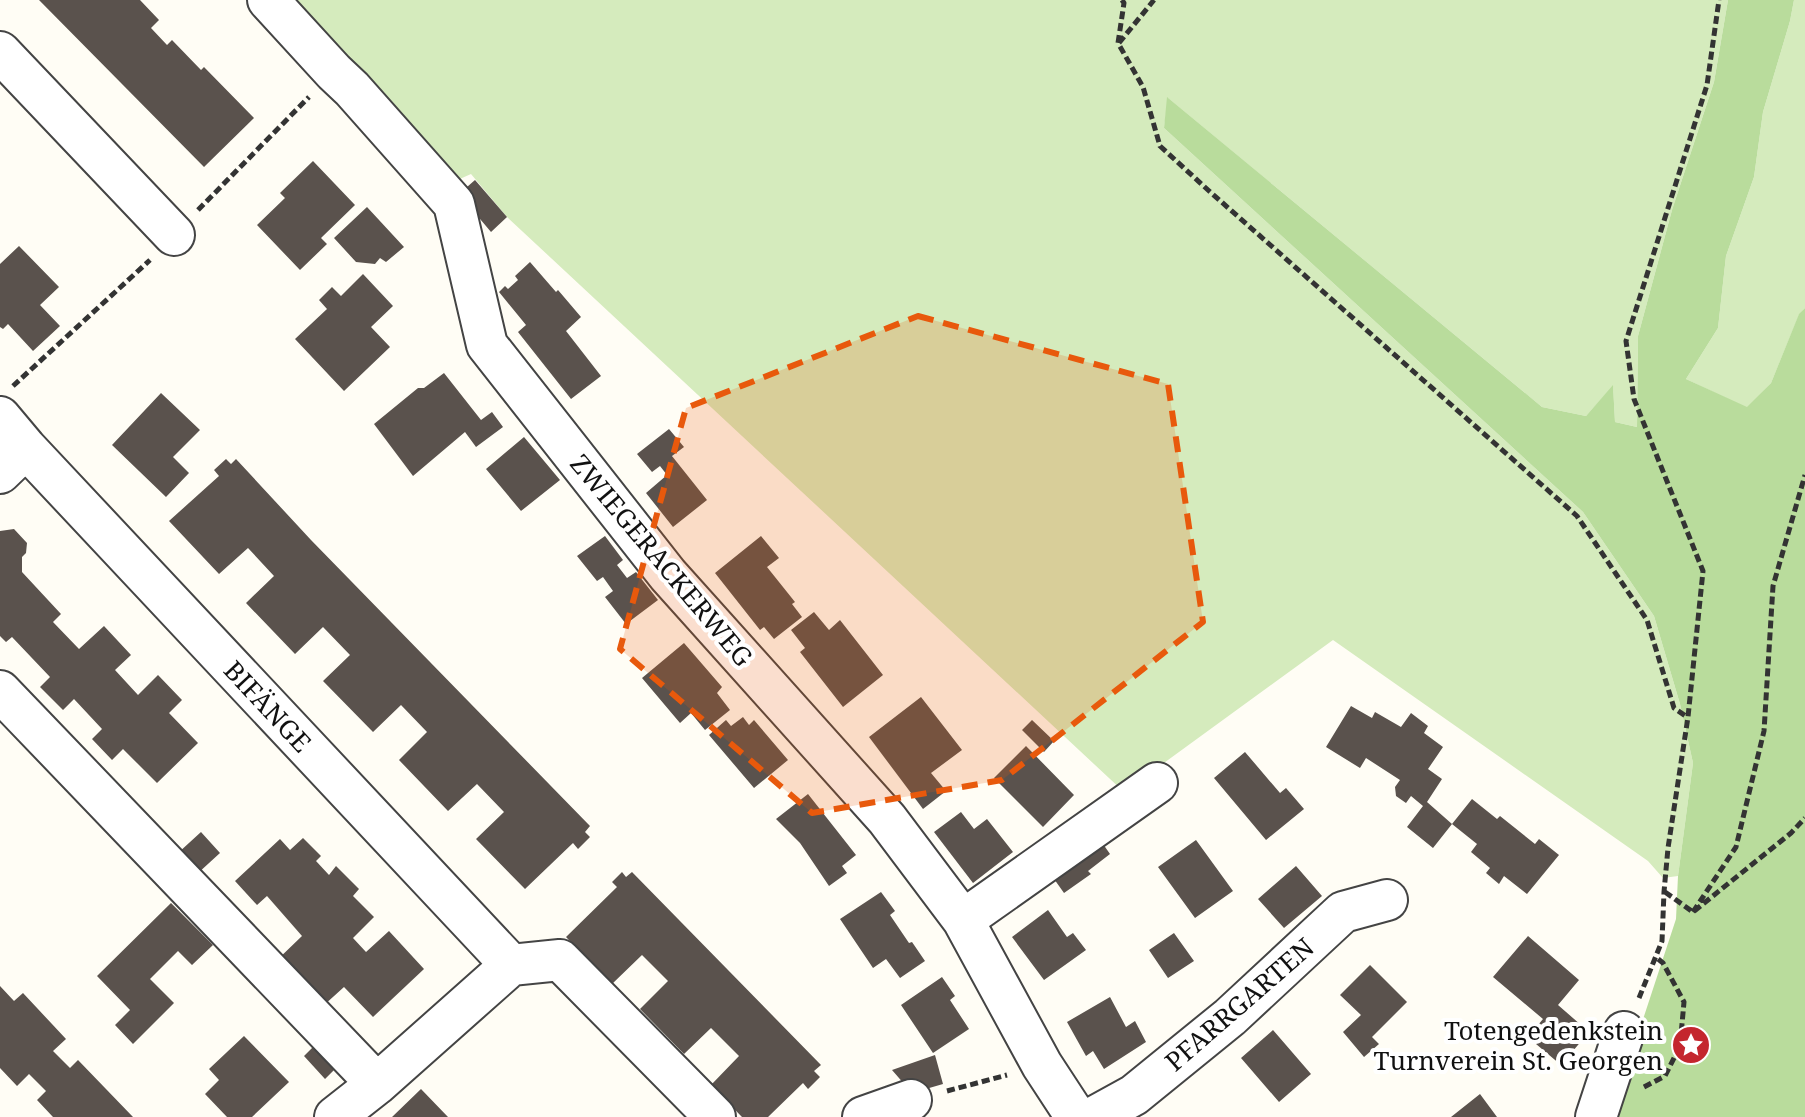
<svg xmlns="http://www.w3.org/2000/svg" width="1805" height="1117" viewBox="0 0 1805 1117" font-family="'Noto Serif',serif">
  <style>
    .green { fill: #d5ebbd }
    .forest { fill: #b9dc9c }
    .building { fill: #5a524d }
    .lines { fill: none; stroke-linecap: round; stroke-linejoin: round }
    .minor-casing { stroke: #444; stroke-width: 44 }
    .path { stroke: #333; stroke-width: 5; stroke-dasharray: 8 4; stroke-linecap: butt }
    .minor { stroke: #fff; stroke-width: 40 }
    .marked { fill: #e8590c; fill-opacity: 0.2; stroke: #e8590c; stroke-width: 6; stroke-dasharray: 16 10; stroke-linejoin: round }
    .labels { text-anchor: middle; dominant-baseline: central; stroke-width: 8; stroke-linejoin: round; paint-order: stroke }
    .street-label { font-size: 26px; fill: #111; stroke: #fff }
    .poi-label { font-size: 26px; fill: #111; stroke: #fff; text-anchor: end }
  </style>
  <rect width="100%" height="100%" fill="#fffdf5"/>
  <!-- green -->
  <path class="green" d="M285,0H1728L1714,82L1672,210L1638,336L1637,427L1615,422L1613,386L1586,416L1542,407L1168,98L1164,128L1583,512L1654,616L1680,704L1693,763L1678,876L1663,878L1648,861L1333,640L1124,792L507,217L471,174L453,182Z
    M1794,0H1805V308L1799,315L1771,383L1747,408L1686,379L1718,328L1726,256L1754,177L1763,112L1790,21Z"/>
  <!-- forest -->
  <path class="forest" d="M1728,0H1794L1790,21L1763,112L1754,177L1726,256L1718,328L1686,379L1747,407L1771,383L1799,314L1805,308V1117H1607L1625,1074L1676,919L1678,876L1693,763L1680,704L1654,616L1583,512L1164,128L1167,97L1542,407L1586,416L1613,385L1615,422L1637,427L1638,336L1672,210L1714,82Z"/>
  <!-- building -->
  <path class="building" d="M39,0H140L159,20L151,28L167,45L172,40L201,70L204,67L254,118L204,167Z
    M313,161L355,205L321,238L327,244L300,270L257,225L285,198L280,193Z
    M475,180L507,217L491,232L459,194Z
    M367,207L404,247L386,262L380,258L375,264L356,262L334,238Z
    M19,246L59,287L40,305L60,326L33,351L8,324L3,329L0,327V264Z
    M530,262L556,292L558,290L581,317L566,331L601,376L571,399L518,332L526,325L499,292L505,286L508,289L518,280L515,276Z
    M363,274L393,306L371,327L390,347L344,391L295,339L327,309L319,300L332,287L341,296Z
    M444,373L481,420L492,412L503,427L476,447L465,432L413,476L374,424L418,388H424Z
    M161,393L200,430L173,457L189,473L166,497L112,445Z
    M669,429L684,447L672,456L707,500L673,527L646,493L667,475L660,466L652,472L637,454Z
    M524,437L560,480L521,511L486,469Z
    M226,459L231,464L236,459L311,540L590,826L585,832L590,837L578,849L573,843L525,889L476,839L504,812L477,784L448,811L399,760L427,732L401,705L373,732L323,681L350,655L323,627L295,654L246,603L274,576L248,548L219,574L169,521L219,476L214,470Z
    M14,529L27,543L26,553L22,557V572L61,614L53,622L79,649L104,626L131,655L115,670L138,695L158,675L182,700L169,713L198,743L157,783L123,749L112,760L92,739L102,729L74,699L63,710L40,687L50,677L12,637L6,642L0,636V531Z
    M605,536L623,560L617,565L627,578L636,572L658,600L626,624L605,597L613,591L603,577L597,581L577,556Z
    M761,536L779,558L767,567L795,602L792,604L802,617L774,639L764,627L760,630L715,573Z
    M814,612L829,630L840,620L883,675L843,707L800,652L805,648L791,630Z
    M684,643L722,687L717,693L730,710L705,730L691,713L680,723L642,678Z
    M921,697L962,750L931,773L946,791L923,809L869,737Z
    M1351,706L1372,718L1375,712L1401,727L1411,713L1428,726L1424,733L1443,747L1428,769L1442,779L1427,802L1452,824L1472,799L1497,819L1500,816L1535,844L1539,839L1559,855L1527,894L1504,876L1499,884L1486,873L1490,868L1471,852L1477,844L1452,824L1433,848L1407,827L1423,806L1411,796L1406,803L1396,796L1395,787L1400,780L1366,758L1360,768L1326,747Z
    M743,717L749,725L754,720L788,760L754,788L709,735L726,720L731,726Z
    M1032,720L1054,741L1044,752L1022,730Z
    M1026,746L1074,795L1043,827L994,778Z
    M1245,752L1280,793L1286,788L1304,809L1266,840L1214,778Z
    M808,794L856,855L842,866L847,873L829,886L800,843L776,819Z
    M961,812L974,829L987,819L1013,852L973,883L934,832Z
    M201,832L220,853L197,874L178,853Z
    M1096,834L1110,854L1088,871L1091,874L1064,893L1047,869Z
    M303,838L321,856L316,861L329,875L336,866L359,889L353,896L374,917L353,938L366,952L389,931L424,969L373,1017L344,987L323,1006L274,963L302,936L267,896L257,905L235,881L280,839L290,850Z
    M1196,840L1233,891L1195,918L1158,867Z
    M1296,866L1322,896L1284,928L1258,899Z
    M622,872L626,877L632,872L821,1065L814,1071L820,1077L808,1089L803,1083L768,1117H742L711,1085L739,1056L711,1028L684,1054L640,1009L668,981L642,955L612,984L566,937L617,887L612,882Z
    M881,892L895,911L890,915L909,943L912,942L925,961L900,978L886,959L873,968L840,919Z
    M171,903L213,945L192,965L178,951L150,979L174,1003L133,1044L115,1025L130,1010L97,976Z
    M1048,910L1067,937L1073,933L1086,950L1044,980L1012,937Z
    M1174,933L1194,961L1168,978L1149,950Z
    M1528,936L1579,980L1558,1005L1589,1032L1561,1065L1536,1044L1546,1032L1538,1025L1543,1019L1493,977Z
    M1370,965L1407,1002L1372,1037L1379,1044L1364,1057L1343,1032L1361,1015L1340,995Z
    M942,977L955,996L950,1000L969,1029L933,1053L901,1005Z
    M0,986L14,1001L23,993L66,1039L53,1051L70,1068L78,1060L133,1117H53L37,1100L46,1091L29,1074L17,1086L0,1068Z
    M1110,997L1126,1027L1135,1021L1146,1042L1104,1069L1093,1051L1086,1056L1067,1022Z
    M1273,1030L1311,1074L1279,1102L1241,1058Z
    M244,1036L289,1082L252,1117H227L205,1094L219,1080L209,1069Z
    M313,1047L334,1070L325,1079L304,1056Z
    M935,1055L943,1084L912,1093L892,1070Z
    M421,1089L448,1117H392Z
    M1480,1094L1497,1117H1451Z"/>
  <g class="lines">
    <!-- minor casing -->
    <g class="minor-casing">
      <path id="minor" d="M268,0L334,72L352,89L454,204L487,345L668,575L887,819L963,920L1042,1065L1076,1117
        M0,52L174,235
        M0,417L26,448L511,965L377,1084L335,1117
        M0,473L26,448
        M0,691L377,1084
        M963,920L1157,783
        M511,965L560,960L715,1117
        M863,1117L911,1100
        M1094,1117L1134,1095L1230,1017L1343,912L1387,900
        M1596,1117L1624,1032"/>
    </g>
    <!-- path -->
    <path class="path" d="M1122,0L1124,3L1118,43L1143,87L1160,146L1208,190L1577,516L1647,620L1674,708L1687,717
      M1119,43L1154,0
      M198,210L309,97
      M13,386L150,260
      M1665,892L1693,912L1791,833L1805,818
      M1693,912L1736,847L1764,731L1773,586L1805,475
      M1639,998L1662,941L1664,892L1668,848L1688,717L1703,571L1634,399L1626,341L1707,85L1719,0
      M1644,1087L1665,1076L1680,1046L1684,1002L1663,963L1657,958
      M947,1091L1007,1075"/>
    <!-- minor -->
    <use href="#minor" class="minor"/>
  </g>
  <!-- marked area -->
  <path class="marked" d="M918,316L1168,384L1203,622L1002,780L812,813L620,649L686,408Z"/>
  <!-- icons -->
  <defs>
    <g id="sight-disc" transform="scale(2)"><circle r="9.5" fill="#c4262e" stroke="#fff"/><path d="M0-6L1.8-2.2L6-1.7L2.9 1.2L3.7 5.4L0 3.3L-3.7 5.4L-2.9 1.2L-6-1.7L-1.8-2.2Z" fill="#fff"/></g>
  </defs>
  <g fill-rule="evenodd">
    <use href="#sight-disc" x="1691" y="1045"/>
  </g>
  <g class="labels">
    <!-- street labels -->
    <g class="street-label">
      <text transform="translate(662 560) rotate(50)">ZWIEGERACKERWEG</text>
      <text transform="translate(268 706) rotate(47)">BIFÄNGE</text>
      <text transform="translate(1239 1004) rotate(-41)">PFARRGARTEN</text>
    </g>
    <!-- poi labels -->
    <g class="poi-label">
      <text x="1663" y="1030">Totengedenkstein<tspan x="1663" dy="30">Turnverein St. Georgen</tspan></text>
    </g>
  </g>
</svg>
